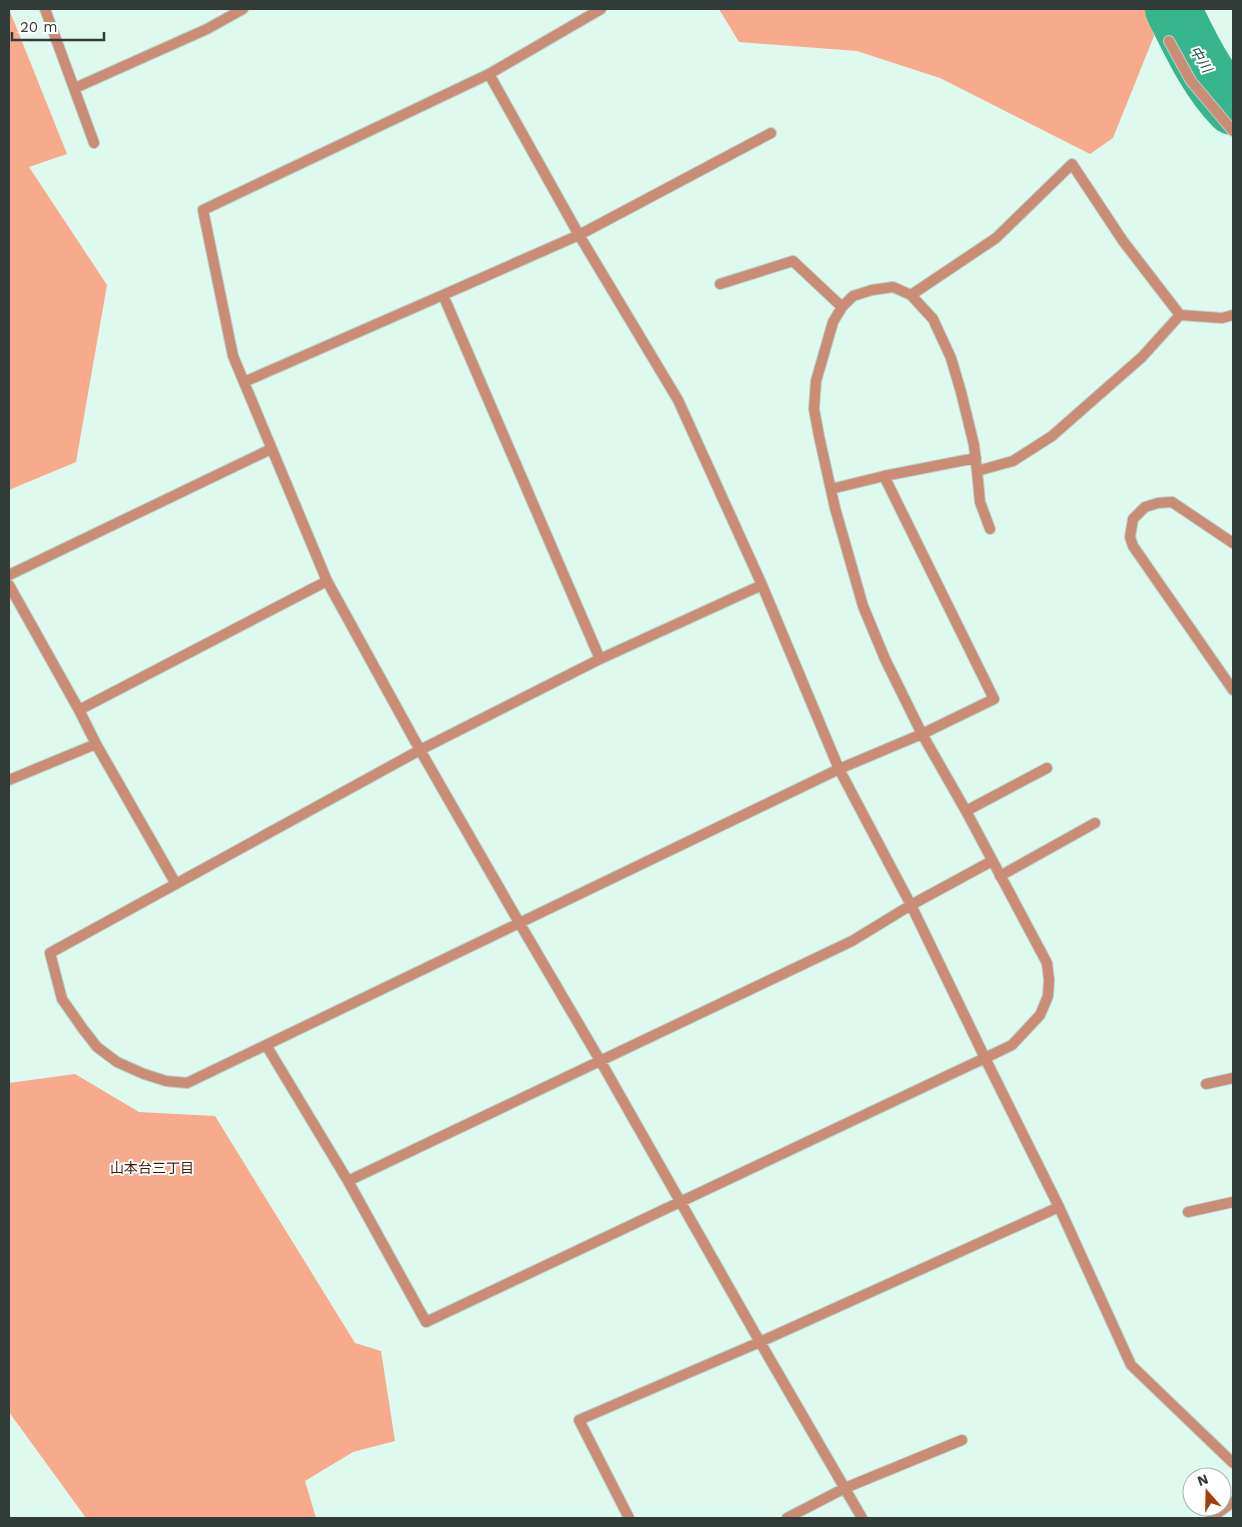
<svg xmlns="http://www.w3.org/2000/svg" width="1242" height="1527" viewBox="0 0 1242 1527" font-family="'Work Sans','Noto Sans JP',sans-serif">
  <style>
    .forest { fill: #f7ab8c }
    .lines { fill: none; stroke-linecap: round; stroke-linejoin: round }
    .river { stroke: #37b68e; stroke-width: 56 }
    .street-casing { stroke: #bbd3c9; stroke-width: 12 }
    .street { stroke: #ca8c74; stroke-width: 10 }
    .labels { text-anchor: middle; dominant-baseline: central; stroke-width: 4; stroke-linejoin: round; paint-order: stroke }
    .water-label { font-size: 14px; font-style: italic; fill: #1a4d3c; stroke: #fff }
    .neighbourhood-label { font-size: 14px; fill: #4a1a04; stroke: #fff }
  </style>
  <rect width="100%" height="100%" fill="#def9ed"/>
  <!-- forest -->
  <path class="forest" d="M9,9L67,154L29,167L107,285L76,462L9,490Z
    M719,9H1148L1154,36L1113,138L1090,154L940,78L857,51L739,42Z
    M75,1074L139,1112L215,1116L355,1343L381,1351L395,1441L353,1452L305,1481L316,1518H86L9,1412V1083Z"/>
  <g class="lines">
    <!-- river -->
    <path class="river" d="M1173,9C1190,43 1206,79 1233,107"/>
    <!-- street casing -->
    <g class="street-casing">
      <path id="street" d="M45,9L94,143
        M1169,41L1191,81L1233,131
        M489,74L579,235L678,400L762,585
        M75,88L207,29L243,9
        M771,133L579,235L443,295L600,659L762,585L839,769L911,905L985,1058L1012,1045L1040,1015L1048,996L1049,980L1047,963L966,811L922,734L885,659L863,606L835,508L819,436L814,409L816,381L833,322L842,307L853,296L872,290L893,287L911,295L933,319L951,358L961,392L974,445L977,471
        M720,284L793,261L842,307
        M911,295L996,238L1072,164L1123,241L1180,315L1222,318L1233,315
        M244,382L443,295
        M884,476L976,458
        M990,529L980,502L977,471L1013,461L1052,436L1142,357L1180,315
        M1233,543L1172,502L1158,503L1145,507L1133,519L1130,537L1133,546L1233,690
        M9,575L271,449
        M327,581L233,356L203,210L489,74L601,9
        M9,585L79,710L327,581L420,750L520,924L601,1062L760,1342L862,1518
        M600,659L420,750L50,953L62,999L83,1029L97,1047L117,1062L144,1074L166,1081L187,1083L266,1045L348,1181L852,941L911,905L992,861
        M79,710L96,744L176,884
        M9,780L96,744
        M966,811L1047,768
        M1000,876L1095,823
        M266,1045L839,769L922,734L994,699L884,476L831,489
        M1206,1084L1233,1078
        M348,1181L426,1322L985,1058L1059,1207L760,1342L579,1420L629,1518
        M1059,1207L1131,1365L1233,1463
        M1188,1212L1233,1202
        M787,1518L845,1488L962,1440
        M1211,1518L1233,1502"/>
    </g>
    <!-- street -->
    <use href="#street" class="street"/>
  </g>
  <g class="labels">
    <!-- water labels -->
    <g class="water-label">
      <text transform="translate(1201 59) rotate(58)">中川</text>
    </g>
    <!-- neighbourhood labels -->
    <g class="neighbourhood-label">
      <text x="152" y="1168">山本台三丁目</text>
    </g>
  </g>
  <!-- border -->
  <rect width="1242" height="1527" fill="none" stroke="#313b37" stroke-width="20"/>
  <!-- north arrow -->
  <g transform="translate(1207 1492) rotate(340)"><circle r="24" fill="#ffffff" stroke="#adb1af"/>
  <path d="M0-4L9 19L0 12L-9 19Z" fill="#a4410b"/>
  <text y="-8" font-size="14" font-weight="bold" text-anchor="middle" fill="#313b37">N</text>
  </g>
  <!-- scale -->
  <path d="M12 32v8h92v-8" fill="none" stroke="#313b37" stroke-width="2.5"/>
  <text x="20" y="32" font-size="15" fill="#313b37" stroke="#ffffff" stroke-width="4" paint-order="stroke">20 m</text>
</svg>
